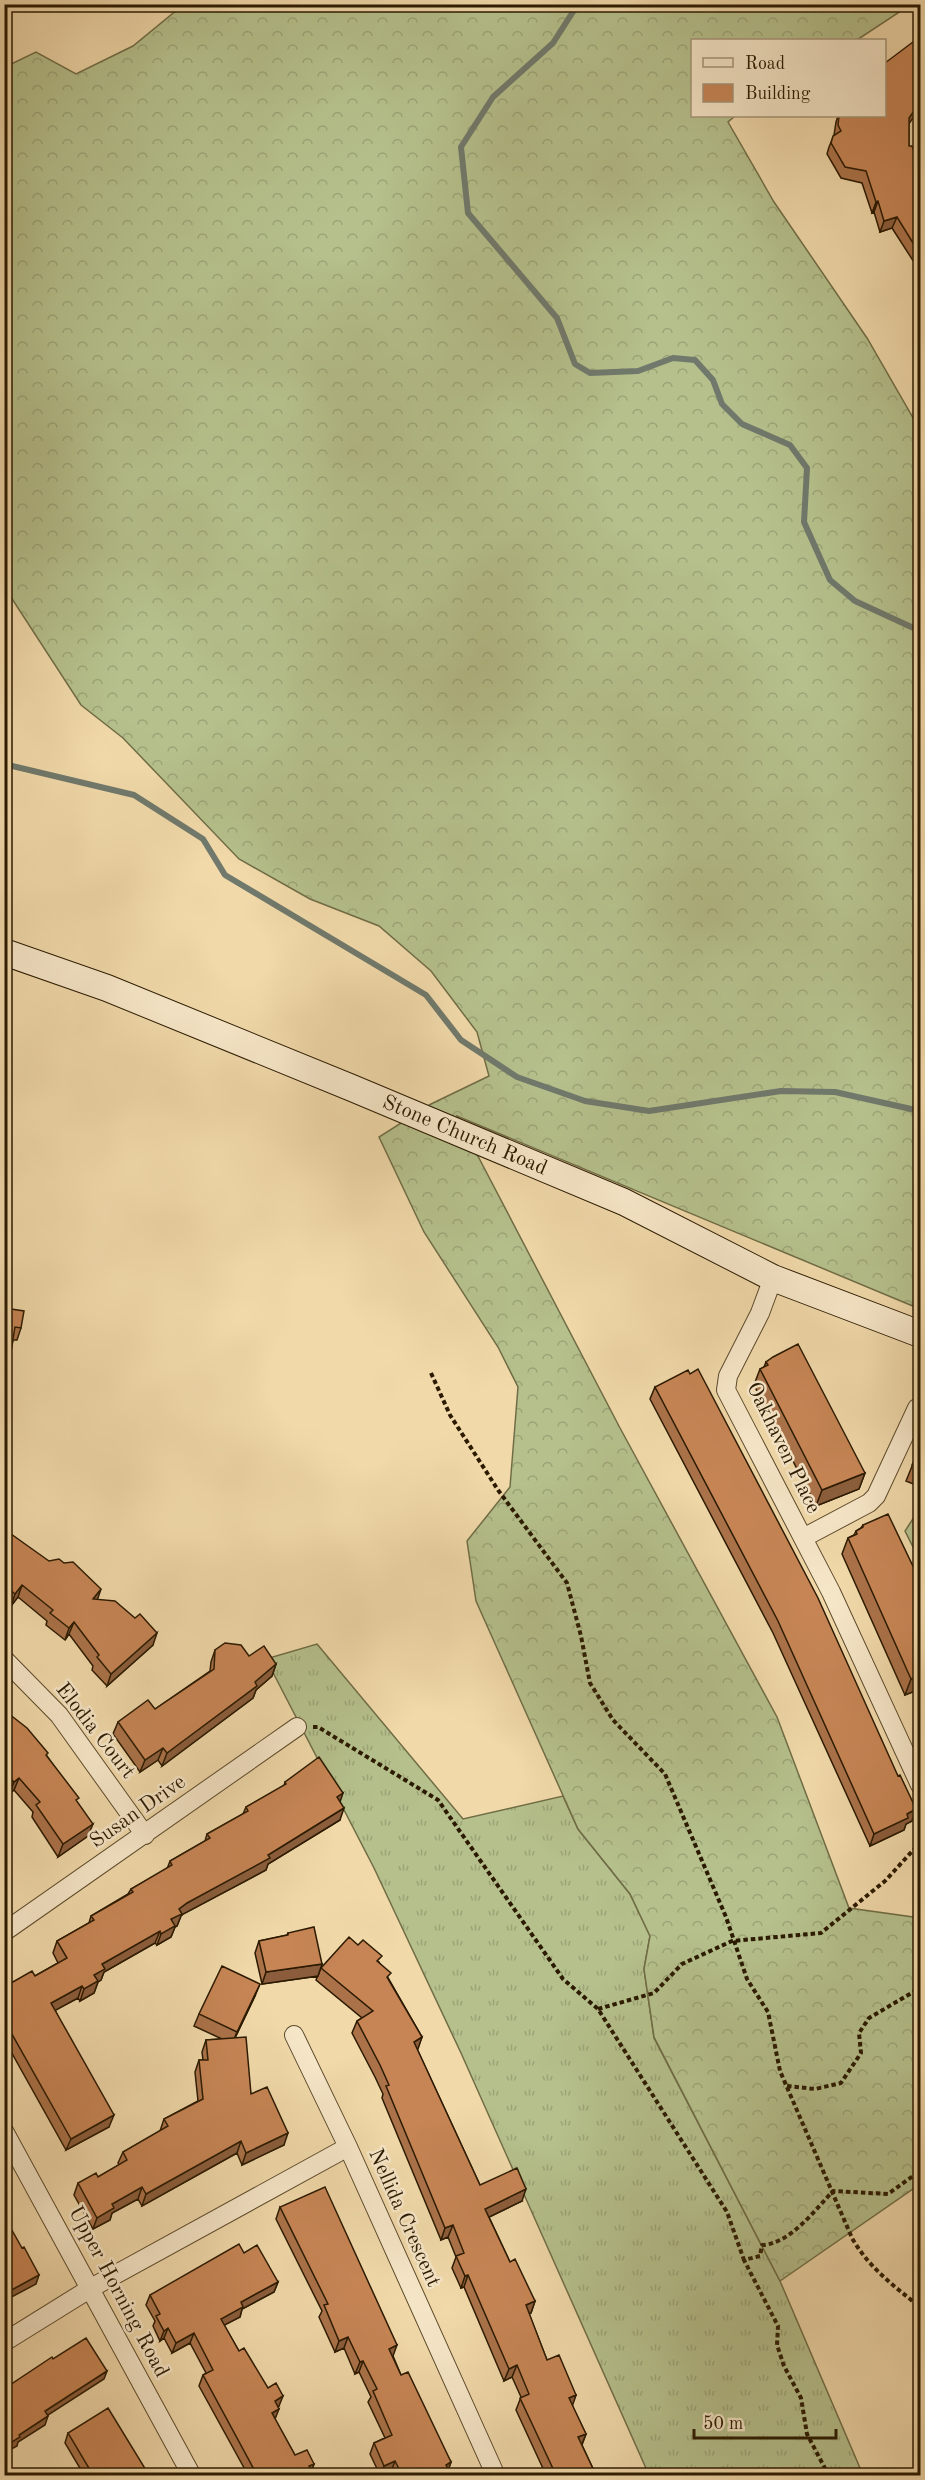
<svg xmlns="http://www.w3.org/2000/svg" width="925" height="2480" viewBox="0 0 925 2480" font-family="'Old Standard TT',serif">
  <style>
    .grass { fill: url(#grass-tufts); stroke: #706d46; stroke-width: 1.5 }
    .forest { fill: url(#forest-crowns); stroke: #706d46; stroke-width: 1.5 }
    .park { fill: #b5c08c; stroke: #706d46; stroke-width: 1.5 }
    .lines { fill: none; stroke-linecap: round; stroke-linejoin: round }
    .stream { stroke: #70796c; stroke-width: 6 }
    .minor-casing { stroke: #5c4a2b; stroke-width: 20 }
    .secondary-casing { stroke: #2b1a01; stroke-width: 28 }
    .path { stroke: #2b1a01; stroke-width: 4; stroke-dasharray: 4.5 3; stroke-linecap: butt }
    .minor { stroke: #f6e6c8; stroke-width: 18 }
    .secondary { stroke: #f6e6c8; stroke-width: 26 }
    .wall { fill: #ab7249; stroke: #2b1a01; stroke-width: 1.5 }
    .shaded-wall { fill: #8b5d3c; stroke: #2b1a01; stroke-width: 1.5 }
    .building { fill: #c78555; stroke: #2b1a01; stroke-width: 1.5 }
    .labels { text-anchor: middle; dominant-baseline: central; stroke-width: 5; stroke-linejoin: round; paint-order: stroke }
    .street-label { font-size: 21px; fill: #2b1a01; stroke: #f6e6c8 }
  </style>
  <defs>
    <pattern id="grass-tufts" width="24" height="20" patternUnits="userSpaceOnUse" patternTransform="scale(1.5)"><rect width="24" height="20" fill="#b5c08c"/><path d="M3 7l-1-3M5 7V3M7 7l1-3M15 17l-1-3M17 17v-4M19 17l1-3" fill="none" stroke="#9ca477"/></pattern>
    <pattern id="forest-crowns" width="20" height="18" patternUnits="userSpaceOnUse" patternTransform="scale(1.5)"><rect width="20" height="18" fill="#b5c08c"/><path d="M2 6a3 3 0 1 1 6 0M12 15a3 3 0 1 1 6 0" fill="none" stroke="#9ca477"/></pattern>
  </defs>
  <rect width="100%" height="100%" fill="#f1d9aa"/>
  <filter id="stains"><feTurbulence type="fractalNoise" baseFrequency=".00333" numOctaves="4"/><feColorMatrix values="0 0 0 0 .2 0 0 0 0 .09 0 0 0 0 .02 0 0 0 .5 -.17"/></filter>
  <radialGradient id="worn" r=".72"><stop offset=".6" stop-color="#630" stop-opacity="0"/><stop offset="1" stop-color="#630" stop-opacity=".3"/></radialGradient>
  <!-- grass -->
  <path class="grass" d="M317,1644L463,1819L563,1796L578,1829L630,1894L650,1936L644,1969L654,2038L780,2281L863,2475H649L461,2053L374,1868L266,1659Z"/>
  <!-- forest -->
  <path class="forest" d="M183,5H910L857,40H692V116H735L728,122L774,202L867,338L920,430V1309L457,1116L620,1428L777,1717L849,1908L920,1918V2184L780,2281L654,2037L644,1969L650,1936L630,1894L578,1829L476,1601L467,1541L510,1487L518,1387L498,1347L424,1232L379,1137L431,1104L489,1076L477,1032L431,971L379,926L310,899L239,859L123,738L81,705L5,588V67L36,52L76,74L133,46Z"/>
  <!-- park -->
  <path class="park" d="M916,1514L920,1515V1561L905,1531Z"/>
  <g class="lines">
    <!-- stream -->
    <path class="stream" d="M578,4L553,43L493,97L461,147L468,213L557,318L575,364L590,373L638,371L673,358L695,360L713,380L722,404L742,424L790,445L807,468L804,522L830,580L855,601L920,631
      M4,764L134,795L203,839L225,875L426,995L461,1040L517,1077L585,1101L649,1111L781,1091L835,1092L920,1111"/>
    <!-- minor casing -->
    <g class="minor-casing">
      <path id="minor" d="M773,1278L760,1313L728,1376L726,1390L831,1592L920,1785
        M803,1538L869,1503L876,1496L917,1408L920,1409
        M4,1659L59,1715L145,1835
        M4,1932L297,1727
        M294,2035L348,2147L496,2476
        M4,2131L192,2476
        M4,2342L91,2288L348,2147"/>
    </g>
    <!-- secondary casing -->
    <g class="secondary-casing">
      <g id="secondary">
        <path id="s1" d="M4,952L107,988L352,1088L624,1202L773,1278L920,1334"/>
      </g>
    </g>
    <!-- path -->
    <path class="path" d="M431,1373L450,1415L498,1490L567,1583L581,1636L590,1683L613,1720L665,1774L726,1917L747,1979L768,2012L780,2071L852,2238C869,2268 894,2286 920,2307
      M313,1727H318L438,1800L563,1979L598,2009L727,2212L744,2260
      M598,2009L654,1993L682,1964L732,1941L821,1933L885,1881L917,1846
      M787,2086L815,2089L841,2083L861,2053L859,2033L869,2018L920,1988
      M829,2476L807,2434L801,2398L784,2366L777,2345L778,2326L744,2260L760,2256L762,2245C790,2244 815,2210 833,2191L888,2194L920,2171"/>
    <!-- minor -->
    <use href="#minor" class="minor"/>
    <!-- secondary -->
    <use href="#secondary" class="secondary"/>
  </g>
  <!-- wall -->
  <path class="wall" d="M921,36V107L909,123V146L921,173V273L892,228L880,232L874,212L872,213L862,183L841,178L827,154L829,147L834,135L836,122L838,116H885Z
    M4,1308L21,1328L17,1340H13L11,1351L6,1363H4Z
    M766,1362L865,1473L859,1489L816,1506L754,1385L760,1369L764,1367Z
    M655,1387L898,1776L916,1809L912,1821L906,1824L904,1830L870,1846L773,1633L650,1399Z
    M921,1444V1487L906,1481Z
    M863,1525L921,1583V1692L916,1694L915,1691L905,1695L842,1554L848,1538L854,1535L856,1531L861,1528Z
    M4,1529L97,1599L153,1645L107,1686L92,1670L93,1666L69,1634L65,1640L46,1625L47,1621L18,1597L11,1606L4,1601Z
    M215,1650L249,1656L276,1664L272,1676L256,1690L253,1698L162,1766L158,1760L140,1772L113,1734L118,1722L155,1709L210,1671L211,1662Z
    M4,1710L47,1756L77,1802L88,1836L58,1857L32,1817L33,1812L14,1790L9,1794L4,1789Z
    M285,1782L340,1802V1820L268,1864L266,1870L183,1914L181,1916L177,1926L175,1927L171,1937L157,1945L155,1943L104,1972L101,1980L98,1982L94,1993L80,2001L78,1998L55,2010L109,2127L66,2150L4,2039V1987L35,1976L58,1963L53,1953L57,1941L89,1923L91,1916L128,1894L131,1889L167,1869L170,1861L205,1841L207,1834L243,1814L246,1807L284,1786Z
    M288,1933L322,1964L318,1976L262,1984L255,1953L259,1941L287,1935Z
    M358,1945L379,1962L422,2037L417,2049L480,2185L522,2201L489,2217L510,2262L535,2301L531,2313L529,2314L547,2360L576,2395L572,2405L586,2434L582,2445L596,2475H546L516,2410L521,2397L512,2377L504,2381L464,2287L461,2288L452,2268L456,2257L448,2237L441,2240L382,2098L383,2094L375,2077L352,2033L357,2021L362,2018L316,1980L321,1968Z
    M255,1996L235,2038L251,2094L284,2145L242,2165L237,2153L142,2206L138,2199L112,2213L110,2220L93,2229L74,2195L78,2183L98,2177L119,2165L118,2163L123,2152L160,2131L164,2119L198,2101L195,2072L199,2060H203L202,2052L206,2040L222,2039L194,2026L199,2014Z
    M280,2207L393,2356L401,2375L451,2462L448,2470L451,2475H393L391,2472L384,2475H380L370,2454L374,2443L385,2438L368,2402L371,2397L359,2372L355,2374L344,2348L335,2352L319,2317L322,2311L276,2219Z
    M244,2253L278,2282L274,2292L242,2309L240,2317L224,2325L239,2351L279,2406L278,2407L275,2419L295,2455L314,2464L310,2475H248L199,2386L203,2375L206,2373L190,2343L172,2353L164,2338L160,2341L153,2326L155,2321L146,2305L150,2295Z
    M68,2433L149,2475H84L65,2443Z"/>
  <!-- shaded-wall -->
  <path class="shaded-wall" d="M921,101V107L905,129L909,118Z
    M878,201L874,212L872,213L876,202Z
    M897,217L892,228L880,232L884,221Z
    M8,1257L4,1268V1261Z
    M865,1473L859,1489L816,1506L822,1490Z
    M22,1585L18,1597L11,1606L15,1594Z
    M101,1589L97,1601L93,1599Z
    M74,1622L69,1634L65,1640L69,1628Z
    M157,1633L153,1645L107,1686L111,1674Z
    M276,1664L272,1676L256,1690L253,1698L162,1766L167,1753Z
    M920,1675L915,1691L905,1695L911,1679Z
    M921,1681V1692L916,1694Z
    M163,1748L158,1760L140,1772L145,1760Z
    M19,1778L14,1790L9,1794L14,1782Z
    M343,1793L339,1805L337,1797Z
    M344,1808L340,1820L268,1864L266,1870L183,1914L181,1916L177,1926L175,1927L171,1937L157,1945L161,1934L179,1909L187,1903L268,1855Z
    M916,1809L912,1821L906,1824L904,1830L870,1846L874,1834L907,1814Z
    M93,1824L88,1836L58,1857L63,1844Z
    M160,1931L155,1943L104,1972L101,1980L98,1982L94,1993L80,2001L84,1989L102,1964Z
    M322,1964L318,1976L262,1984L266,1972Z
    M260,1984L255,1996L232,2044L237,2032Z
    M82,1986L78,1998L47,2015L51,2003Z
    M422,2037L418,2049L409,2054L414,2042Z
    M114,2115L109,2127L66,2150L71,2139Z
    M288,2133L284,2145L242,2165L246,2153Z
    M241,2141L237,2153L142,2206L146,2194Z
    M142,2187L138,2199L112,2213L110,2220L93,2229L97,2218L112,2204Z
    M526,2189L522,2201L481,2221L485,2209Z
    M453,2225L448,2237L441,2240L445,2228Z
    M39,2275L36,2284L4,2301V2294Z
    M468,2275L464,2287L461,2288L465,2276Z
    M278,2282L274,2292L242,2309L240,2317L217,2329L221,2319L241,2302Z
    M535,2301L531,2313L522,2317L526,2305Z
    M168,2328L164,2338L160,2341L164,2331Z
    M194,2333L190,2343L172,2353L176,2343Z
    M348,2337L344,2348L335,2352L339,2341Z
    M397,2345L393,2356L385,2360L389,2349Z
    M363,2361L359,2372L355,2374L360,2362Z
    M517,2365L512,2377L504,2381L509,2369Z
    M107,2371L104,2379L42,2419L45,2411Z
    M576,2395L572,2407L569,2398Z
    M283,2396L279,2406L271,2411L275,2401Z
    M279,2409L275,2419L272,2413Z
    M48,2416L45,2425L18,2442L17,2446L4,2453V2447L19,2435Z
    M586,2434L581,2446L578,2437Z
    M395,2461L391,2472L384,2475H381L384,2466Z
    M451,2462L447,2474L446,2465Z
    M314,2464L310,2475H306L309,2466Z"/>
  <!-- building -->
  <path class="building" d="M921,36V101L909,118V146H912L921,173V256L897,217L884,221L878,201L876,202L866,171L845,167L831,143L833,136L841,131L838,125L839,116H885V63Z
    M4,1252L8,1257L4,1261Z
    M4,1308L24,1311L21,1328L15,1327L11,1351L4,1350Z
    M798,1344L865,1473L822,1490L760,1369L768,1365L766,1362L773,1357Z
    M698,1369L818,1598L898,1776L900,1775L916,1809L907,1814L908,1818L874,1834L778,1621L655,1387L688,1370L690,1374Z
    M921,1444V1468L912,1465Z
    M888,1514L921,1583V1675L911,1679L848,1538L857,1534L856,1531L863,1527V1525Z
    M4,1529L49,1561L59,1559L64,1563L73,1562L101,1589L93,1599L115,1601L135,1618L140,1614L157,1633L111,1674L97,1657L99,1655L74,1622L69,1628L50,1613L53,1610L22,1585L15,1594L4,1585Z
    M225,1643L241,1645L249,1656L264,1646L276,1664L255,1682L257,1686L167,1753L163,1748L145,1760L118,1722L148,1700L155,1709L214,1669L215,1650Z
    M4,1710L27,1728L48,1753L46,1755L79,1798L76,1800L93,1824L63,1844L36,1805L40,1802L19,1778L14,1782L4,1772Z
    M319,1757L343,1793L337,1797L344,1808L268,1855L270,1858L187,1903L179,1909L182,1914L171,1919L175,1926L161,1934L160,1931L102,1964L105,1969L94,1975L98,1981L84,1989L82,1986L51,2003L114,2115L71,2139L4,2020V1987L32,1971L35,1976L67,1958L57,1941L94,1920L91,1916L133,1892L131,1889L172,1865L170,1861L210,1838L207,1834L248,1811L246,1807L286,1784L285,1782Z
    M314,1927L322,1964L266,1972L259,1941L288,1935V1933Z
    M349,1937L358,1945L363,1940L382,1956L377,1961L391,1973L387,1977L422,2037L414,2042L480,2185L517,2168L526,2189L485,2209L510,2262L515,2259L535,2301L526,2305L547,2360L559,2355L576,2395L569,2398L586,2434L578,2437L596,2475H556L520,2398L529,2394L517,2365L509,2369L468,2275L465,2276L456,2256L464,2253L453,2225L445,2228L386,2086L389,2085L380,2065L357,2021L373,2011L321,1968Z
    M222,1966L260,1984L237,2032L199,2014Z
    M246,2037L251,2094L267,2087L288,2133L246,2153L241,2141L146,2194L142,2187L112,2204L114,2208L97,2218L78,2183L96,2173L98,2177L127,2160L123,2152L168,2126L164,2119L203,2099L199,2060H208L206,2040Z
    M325,2187L397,2345L389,2349L401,2375L408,2372L451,2462L446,2465L451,2475H402L395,2461L384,2466L374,2443L392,2435L373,2391L377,2389L363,2361L360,2362L348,2337L339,2341L324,2305L328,2304L280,2207Z
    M4,2216L22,2248L24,2247L39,2275L4,2294Z
    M239,2244L244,2253L257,2245L278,2282L241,2302L243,2307L221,2319L239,2351L244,2348L268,2388L276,2383L283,2396L275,2401L279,2409L272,2413L295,2455L307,2450L314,2464L309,2466L312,2470L308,2473L309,2475H257L203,2375L213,2370L194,2333L176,2343L168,2328L164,2331L156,2316L160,2314L150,2295Z
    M86,2338L107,2371L45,2411L48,2416L19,2435L20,2437L4,2447V2389L52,2357L53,2359Z
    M108,2408L149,2475H93L68,2433Z"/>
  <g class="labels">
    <!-- street labels -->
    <g class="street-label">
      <text stroke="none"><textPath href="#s1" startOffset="496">Stone Church Road</textPath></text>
      <text transform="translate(783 1448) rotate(64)">Oakhaven Place</text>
      <text transform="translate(95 1731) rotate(52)">Elodia Court</text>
      <text transform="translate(138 1812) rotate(-35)">Susan Drive</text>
      <text transform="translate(404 2218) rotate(66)">Nellida Crescent</text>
      <text transform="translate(118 2292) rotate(62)">Upper Horning Road</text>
    </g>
  </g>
  <!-- margin -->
  <rect width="925" height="2480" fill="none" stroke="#f1d9aa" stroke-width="24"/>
  <rect x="6" y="6" width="913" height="2468" fill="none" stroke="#2b1a01" stroke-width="3"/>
  <rect x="12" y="12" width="901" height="2456" fill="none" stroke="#2b1a01" stroke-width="1.5"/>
  <!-- legend -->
  <rect x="691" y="39" width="195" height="78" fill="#f6e6c8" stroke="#a59478" stroke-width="1.5"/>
  <rect x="703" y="58" width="30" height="9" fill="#f6e6c8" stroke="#a59478" stroke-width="1.5"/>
  <text x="745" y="69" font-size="18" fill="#2b1a01">Road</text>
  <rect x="703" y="84" width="30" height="18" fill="#c78555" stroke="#a59478" stroke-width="1.5"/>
  <text x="745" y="99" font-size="18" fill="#2b1a01">Building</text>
  <!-- scale -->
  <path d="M694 2429v9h142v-9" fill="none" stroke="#2b1a01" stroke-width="3"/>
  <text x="703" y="2429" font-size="18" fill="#2b1a01" stroke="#f6e6c8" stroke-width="4.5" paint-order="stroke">50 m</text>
  <rect width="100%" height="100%" filter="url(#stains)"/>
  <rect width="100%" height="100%" fill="url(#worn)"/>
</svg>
